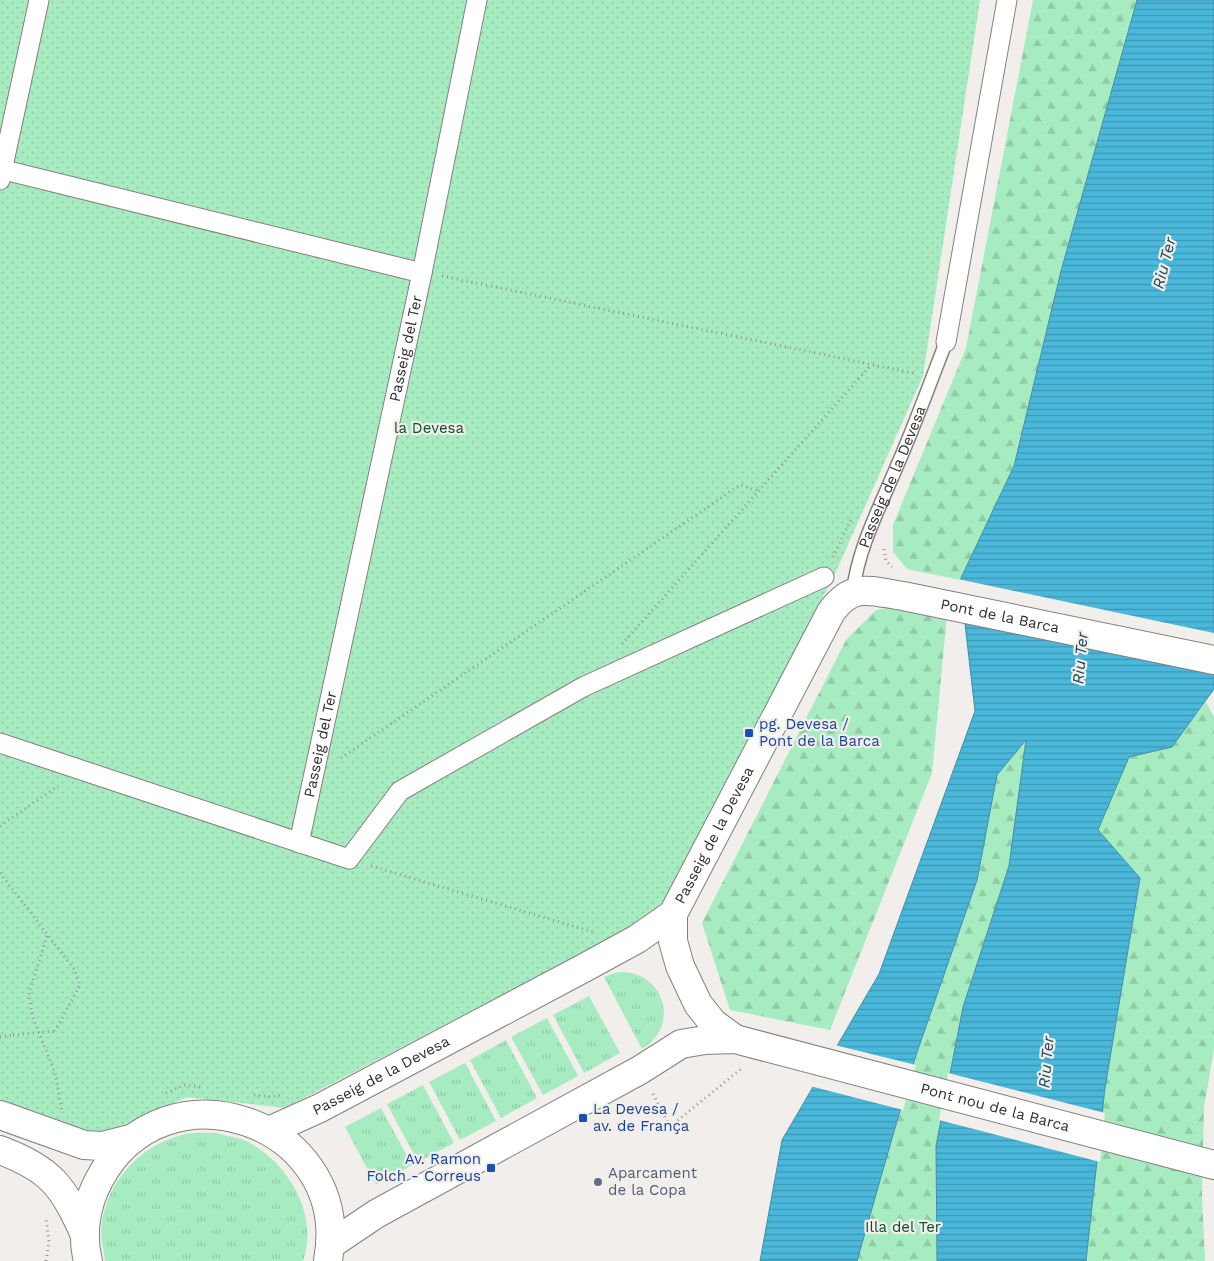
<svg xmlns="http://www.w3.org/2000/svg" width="1214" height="1261" viewBox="0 0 1214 1261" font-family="'Work Sans',sans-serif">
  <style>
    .grass { fill: url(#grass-tufts) }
    .forest { fill: url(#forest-firs) }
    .park { fill: url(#park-dots) }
    .water { fill: url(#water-rules); stroke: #428fa6 }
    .pier { fill: #f1eeeb }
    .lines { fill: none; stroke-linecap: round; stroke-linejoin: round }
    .service-casing { stroke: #83817e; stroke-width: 15 }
    .pedestrian-casing { stroke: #83817e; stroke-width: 21 }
    .secondary-casing { stroke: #83817e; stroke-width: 30 }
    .path { stroke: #979592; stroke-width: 3; stroke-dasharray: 1 4; stroke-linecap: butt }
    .service { stroke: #fff; stroke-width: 12 }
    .pedestrian { stroke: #fff; stroke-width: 19 }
    .secondary { stroke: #fff; stroke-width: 28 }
    .path-bridge { stroke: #979592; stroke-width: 3; stroke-dasharray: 1 4; stroke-linecap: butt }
    .transit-dot { fill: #1a4fb4; stroke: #f1eeeb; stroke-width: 2 }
    .service-dot { fill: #5c6f8a; stroke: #f1eeeb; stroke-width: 2 }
    .labels { text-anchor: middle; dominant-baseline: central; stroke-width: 4.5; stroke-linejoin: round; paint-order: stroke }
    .street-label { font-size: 15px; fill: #2f2e2c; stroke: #f1eeeb }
    .park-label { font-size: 15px; fill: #0b4d2c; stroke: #f1eeeb }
    .transit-label { font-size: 15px; fill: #164399; stroke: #f1eeeb; text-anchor: start }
    .service-label { font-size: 15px; fill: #4e5e75; stroke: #f1eeeb; text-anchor: start }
    .water-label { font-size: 16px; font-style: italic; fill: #194857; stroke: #f1eeeb }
  </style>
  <defs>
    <pattern id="grass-tufts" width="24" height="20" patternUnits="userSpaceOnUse" patternTransform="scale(1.25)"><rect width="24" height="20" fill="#a7ecc0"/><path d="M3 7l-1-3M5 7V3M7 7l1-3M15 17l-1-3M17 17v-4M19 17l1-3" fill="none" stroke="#90cba5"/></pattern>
    <pattern id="forest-firs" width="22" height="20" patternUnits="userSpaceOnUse" patternTransform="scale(1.25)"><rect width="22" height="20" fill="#a7ecc0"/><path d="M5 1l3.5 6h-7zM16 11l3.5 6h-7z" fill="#90cba5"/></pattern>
    <pattern id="park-dots" width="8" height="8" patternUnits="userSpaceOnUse" patternTransform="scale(1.25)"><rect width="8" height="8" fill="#a7ecc0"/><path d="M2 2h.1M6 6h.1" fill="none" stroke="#90cba5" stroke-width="1.8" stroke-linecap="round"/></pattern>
    <pattern id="water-rules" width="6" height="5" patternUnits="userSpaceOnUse" patternTransform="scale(1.25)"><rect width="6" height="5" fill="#4ab8db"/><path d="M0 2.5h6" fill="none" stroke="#3e96b2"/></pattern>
  </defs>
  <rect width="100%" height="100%" fill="#f1eeeb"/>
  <!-- grass -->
  <path class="grass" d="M618,972C663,969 682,1025 642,1049L604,977Z
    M589,996L620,1053L584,1073L553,1015Z
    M547,1018L578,1076L543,1095L511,1037Z
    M506,1040L537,1098L501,1118L470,1060Z
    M465,1063L496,1121L460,1140L429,1082Z
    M423,1085L454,1143L418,1162L387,1104Z
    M381,1108L412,1165L376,1185L345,1127Z
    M216,1133C226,1136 240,1137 250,1143C289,1165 319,1215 303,1261H105C104,1251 101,1240 101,1231C104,1185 138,1146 182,1135C192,1132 205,1133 216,1133Z"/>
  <!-- forest -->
  <path class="forest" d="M1033,0H1137L1061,271L1014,466L960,580L907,569L893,552V525L966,348Z
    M901,606L947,615L932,773L830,1030L730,1010L702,923L846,640L876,610Z
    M1206,702L1214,717V1049L1204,1108L1202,1195L1205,1261H1086L1105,1088L1140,878L1098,831L1129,757L1172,747Z
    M1027,739L1009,866L963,1007L936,1146L937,1261H857L915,1058L977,880L997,775Z"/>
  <!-- park -->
  <path class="park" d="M0,0H980L923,376L834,576L657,914L285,1108L187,1097L115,1129L80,1134L0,1103Z"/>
  <!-- water -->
  <path class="water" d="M1137,0H1214V689L1172,747L1129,757L1098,830L1140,878L1105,1088L1086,1261H937L936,1146L963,1007L1009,866L1026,740L997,775L977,880L915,1058L857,1261H760L782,1140L879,974L975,711L960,580L1014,466L1061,271Z"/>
  <!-- pier -->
  <path class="pier" d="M958,579L1214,633V672L962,619Z
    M835,1045L916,1065L903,1110L810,1086Z
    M948,1073L1105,1113L1100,1162L939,1120Z"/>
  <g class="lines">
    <!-- service casing -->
    <g class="service-casing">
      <g id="service">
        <path id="s1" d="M853,592C858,548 880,507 897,466C915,425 930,383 946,342"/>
      </g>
    </g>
    <!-- pedestrian casing -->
    <g class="pedestrian-casing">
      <g id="pedestrian">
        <path d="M0,169L422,273"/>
        <path d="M0,180L39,0"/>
        <path d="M946,342L1007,0"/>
        <path d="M0,743L349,859L400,791L583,687L824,577"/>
        <path id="s2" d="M299,843L422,273L477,0"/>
      </g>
    </g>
    <!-- secondary casing -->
    <g class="secondary-casing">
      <g id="secondary">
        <path d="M673,914V941L680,966L698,1004L713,1023L735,1039"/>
        <path d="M0,1115L84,1145L102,1146L134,1138"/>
        <path id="s3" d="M269,1131L320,1108L584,968L637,939L673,914L831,612C853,582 869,591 903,596L1214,660"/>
        <path d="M0,1150C51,1169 63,1186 85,1235"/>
        <path id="s4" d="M330,1245L376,1214L640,1070L681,1044L705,1040L735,1039L1214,1165"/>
        <path d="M88,1261C81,1234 86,1204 99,1180C164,1056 354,1123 328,1260"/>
      </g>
    </g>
    <!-- path -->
    <path class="path" d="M442,276L913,373
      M884,549L886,561L892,567
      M833,557L852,517
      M622,644L871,365
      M341,758L740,485L760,491
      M0,826L58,786
      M371,866L593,932
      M0,873L74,969L80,985L55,1031
      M47,936L29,993L32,1015L55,1073L62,1111
      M0,1037L13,1035
      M166,1093L184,1085L201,1087
      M653,1094L668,1123V1131
      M254,1095L271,1097L280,1095
      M668,1132L677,1121L741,1069
      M46,1261L49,1242L46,1219"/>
    <!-- service -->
    <use href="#service" class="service"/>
    <!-- pedestrian -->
    <use href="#pedestrian" class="pedestrian"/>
    <!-- secondary -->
    <use href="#secondary" class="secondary"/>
    <!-- path-bridge -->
    <path class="path-bridge" d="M13,1035L55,1031"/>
  </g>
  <!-- markers -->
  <g class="transit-dot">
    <rect x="744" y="728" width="10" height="10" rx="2.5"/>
    <rect x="578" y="1113" width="10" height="10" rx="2.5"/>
    <rect x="486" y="1163" width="10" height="10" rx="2.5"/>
  </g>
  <circle class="service-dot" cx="598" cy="1182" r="5"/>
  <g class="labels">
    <!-- street labels -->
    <g class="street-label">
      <text stroke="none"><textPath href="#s2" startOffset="506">Passeig del Ter</textPath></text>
      <text stroke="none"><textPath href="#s1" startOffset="122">Passeig de la Devesa</textPath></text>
      <text stroke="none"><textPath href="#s3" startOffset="979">Pont de la Barca</textPath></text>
      <text stroke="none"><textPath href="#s2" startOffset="101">Passeig del Ter</textPath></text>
      <text stroke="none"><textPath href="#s3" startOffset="548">Passeig de la Devesa</textPath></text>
      <text stroke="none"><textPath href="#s3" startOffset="125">Passeig de la Devesa</textPath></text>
      <text stroke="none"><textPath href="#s4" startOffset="728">Pont nou de la Barca</textPath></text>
    </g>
    <!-- park labels -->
    <g class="park-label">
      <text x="429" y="428">la Devesa</text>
      <text x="903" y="1227">Illa del Ter</text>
    </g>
    <!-- transit labels -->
    <g class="transit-label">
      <text x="759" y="724">pg. Devesa /<tspan x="759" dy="17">Pont de la Barca</tspan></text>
      <text x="593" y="1109">La Devesa /<tspan x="593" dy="17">av. de França</tspan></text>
      <text x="481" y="1159" text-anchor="end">Av. Ramon<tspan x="481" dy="17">Folch - Correus</tspan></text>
    </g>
    <!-- service labels -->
    <g class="service-label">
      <text x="608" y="1173">Aparcament<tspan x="608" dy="17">de la Copa</tspan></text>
    </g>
    <!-- water labels -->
    <g class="water-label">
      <text transform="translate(1164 263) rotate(-76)">Riu Ter</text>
      <text transform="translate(1080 658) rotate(-85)">Riu Ter</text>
      <text transform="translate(1046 1062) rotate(-85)">Riu Ter</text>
    </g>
  </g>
</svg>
